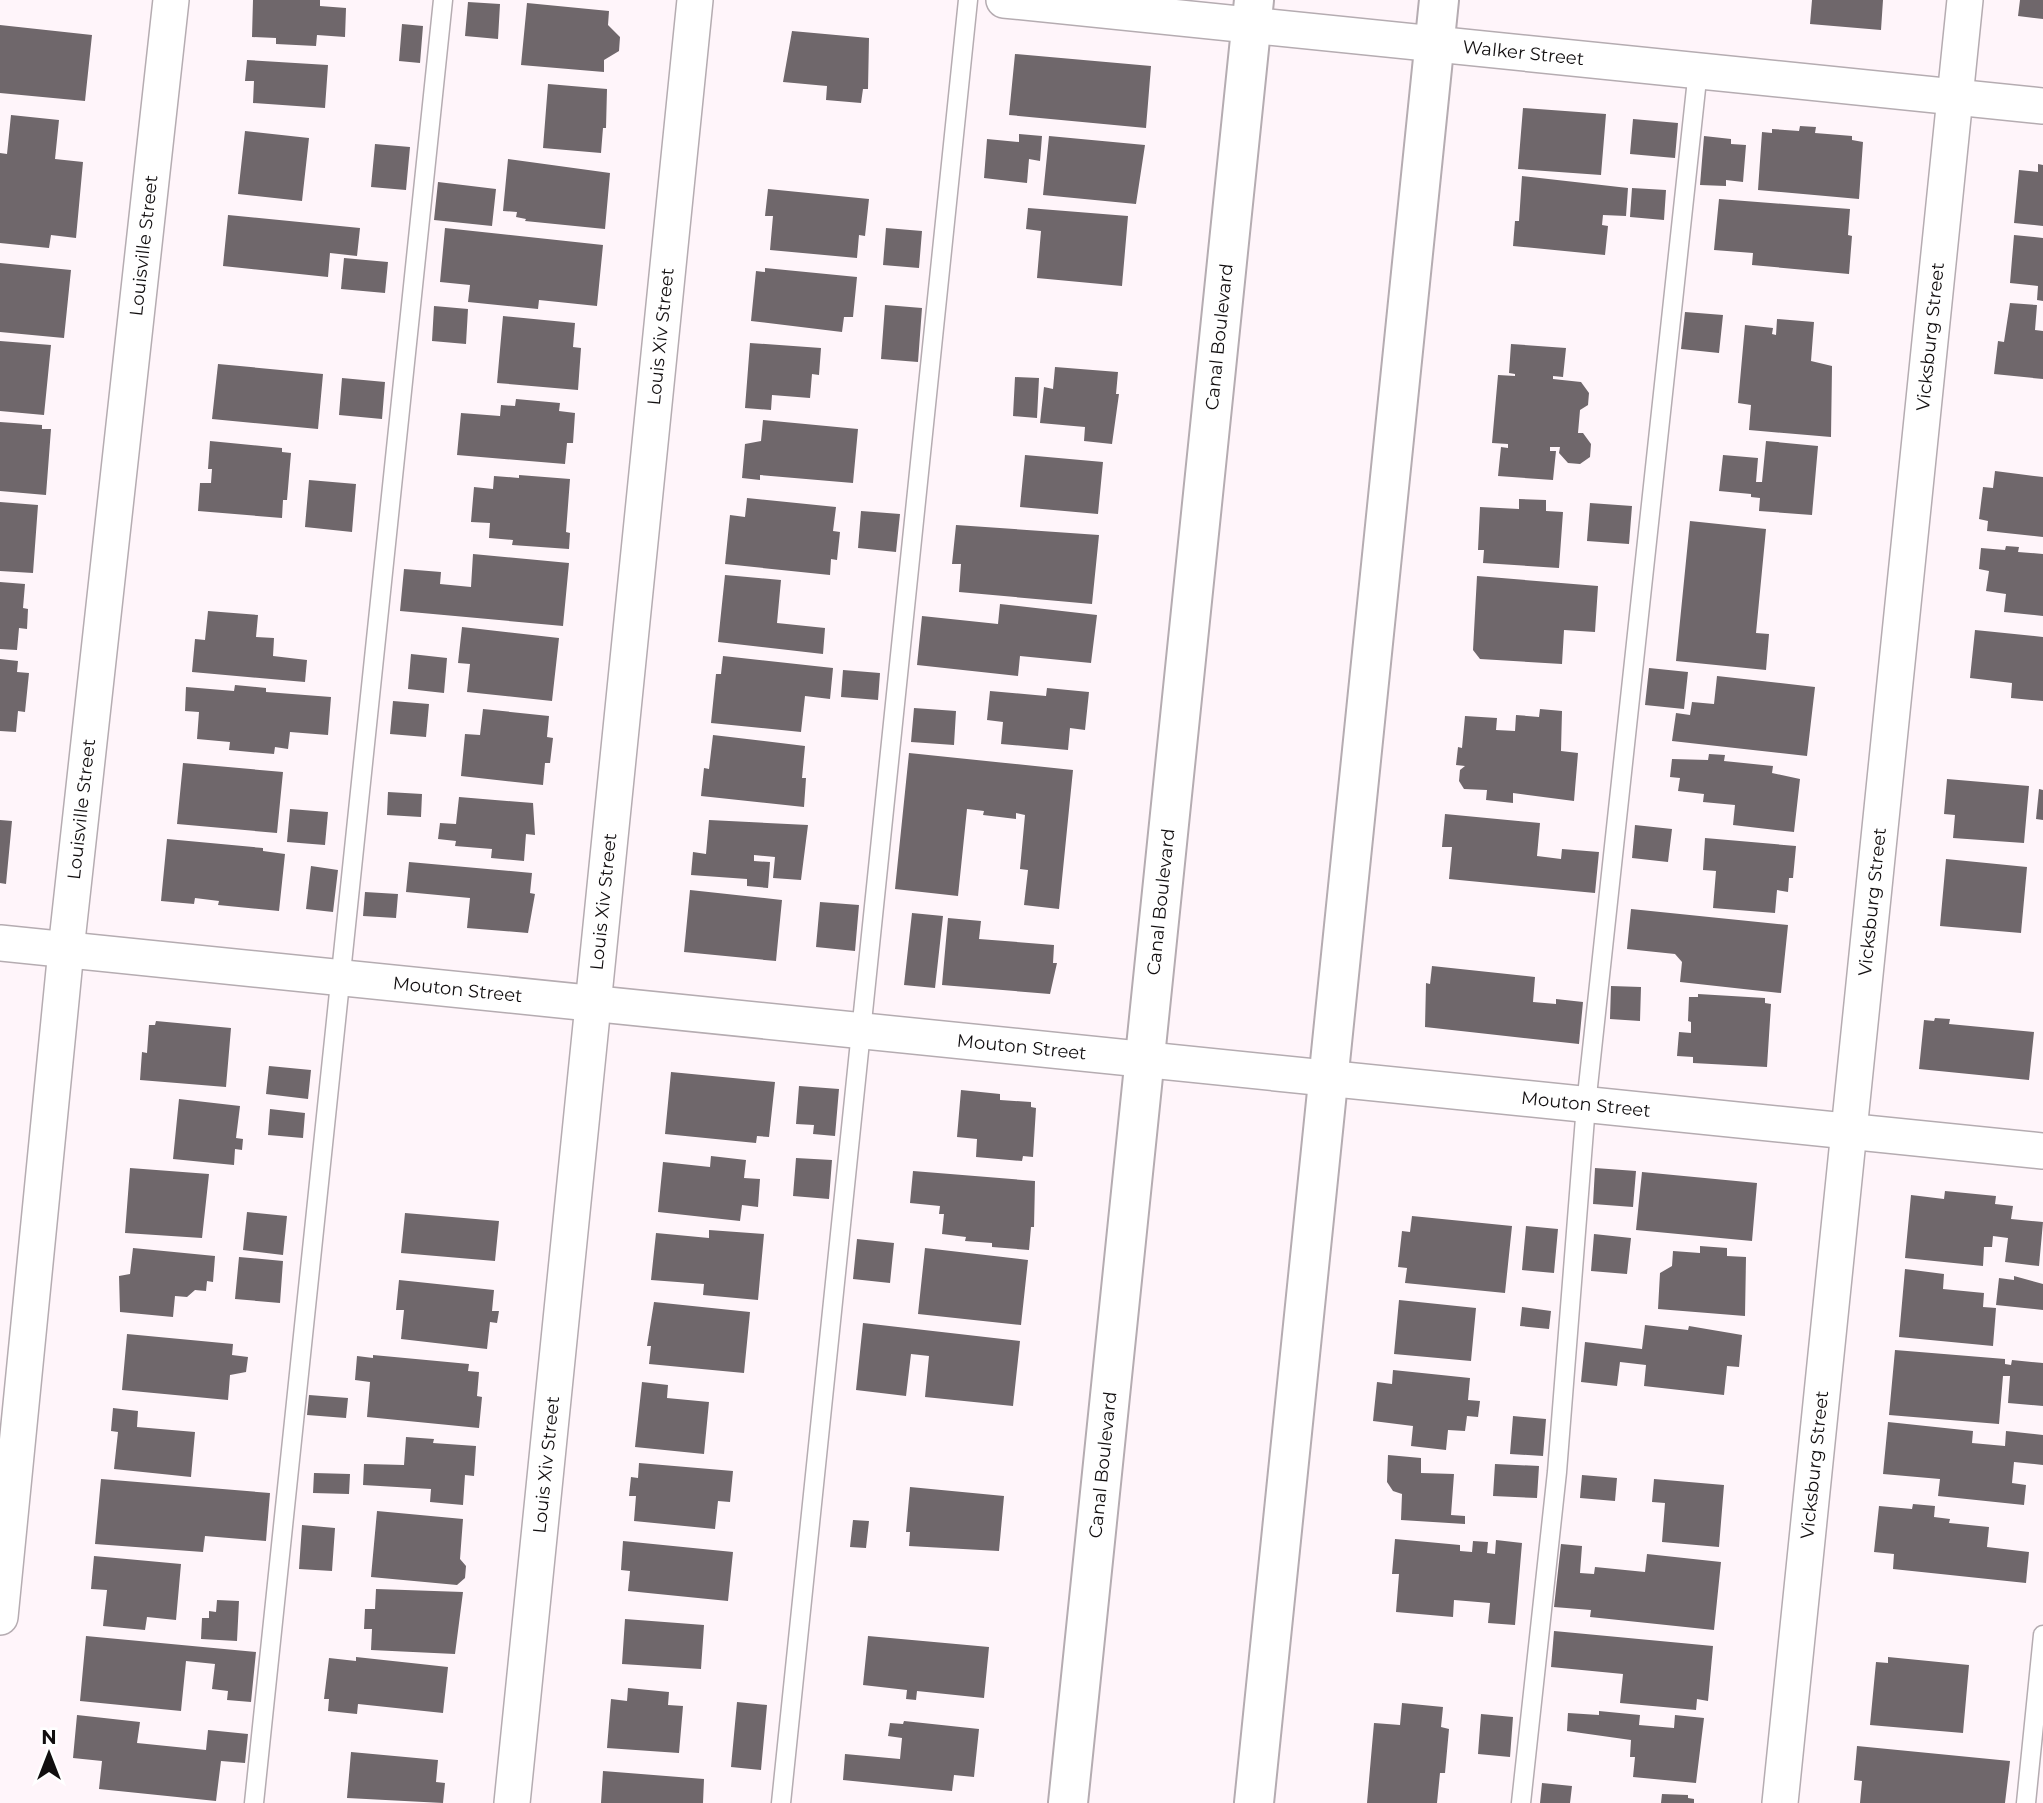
<svg xmlns="http://www.w3.org/2000/svg" width="2043" height="1803" viewBox="0 0 2043 1803" font-family="Montserrat,sans-serif">
  <style>
    .building { fill: #6f676b }
    .lines { fill: none; stroke-linecap: round; stroke-linejoin: round }
    .service-casing { stroke: #b5acb1; stroke-width: 21 }
    .minor-casing { stroke: #b5acb1; stroke-width: 38 }
    .secondary-casing { stroke: #b5acb1; stroke-width: 42 }
    .service { stroke: #fff; stroke-width: 18 }
    .minor { stroke: #fff; stroke-width: 35 }
    .secondary { stroke: #fff; stroke-width: 38 }
    .labels { text-anchor: middle; dominant-baseline: central; stroke-width: 5; stroke-linejoin: round; paint-order: stroke }
    .street-label { font-size: 18px; fill: #110e0f; stroke: #fff }
  </style>
  <rect width="100%" height="100%" fill="#fff5fa"/>
  <!-- building -->
  <path class="building" d="M253,0H320V6L346,8L345,37L317,35L316,46L276,44V38L252,37Z
    M1812,0H1883L1881,30L1810,24Z
    M2020,0H2043V19L2018,16Z
    M468,2L500,4L498,39L465,36Z
    M527,3L609,11L608,25L620,37L619,51L604,60V72L521,65Z
    M402,24L423,26L420,63L399,61Z
    M0,25L92,35L85,101L0,93Z
    M792,31L869,38L868,89H863L861,103L826,100L827,86L783,82Z
    M1015,54L1151,66L1146,128L1009,115Z
    M247,60L328,65L325,108L253,103L254,81H245Z
    M548,84L607,89L606,128H603L601,153L543,148Z
    M1523,108L1606,114L1601,175L1518,169Z
    M11,115L59,120L55,159L83,162L76,238L51,235L49,248L0,243V153L7,154Z
    M1633,119L1678,123L1675,158L1630,154Z
    M1800,126L1816,127L1815,133L1852,136V140L1863,142L1859,199L1758,190L1762,132L1772,133V129L1799,131Z
    M245,131L309,138L302,201L238,194Z
    M1019,134L1042,136L1040,161L1029,159L1027,183L984,178L987,139L1019,142Z
    M1049,136L1145,145L1136,204L1043,195Z
    M1704,136L1731,139V144L1746,145L1743,182L1726,180V186L1700,185Z
    M375,144L410,147L406,190L371,187Z
    M508,159L610,173L605,229L525,221L526,219L516,217L517,212L503,211Z
    M2038,164L2043,165V226L2014,223L2019,170L2038,172Z
    M1522,176L1628,188L1626,216L1603,215L1602,225L1608,226L1605,255L1513,246L1515,221H1519Z
    M438,182L496,189L492,226L434,220Z
    M1632,188L1666,190L1664,220L1630,217Z
    M768,189L869,199L865,236L859,235L857,258L770,250L773,216H765Z
    M1719,199L1850,209L1848,235L1852,236L1849,274L1752,265L1753,253L1714,250Z
    M1028,208L1128,216L1122,286L1037,278L1041,231L1026,229Z
    M228,215L360,228L357,256L330,253L328,277L223,266Z
    M445,228L603,245L597,306L539,300L538,309L468,302L470,285L440,282Z
    M886,228L922,231L919,268L883,265Z
    M2014,235L2043,238V301L2037,300L2038,286L2010,283Z
    M344,258L388,262L385,293L341,289Z
    M0,263L71,270L64,338L0,332Z
    M765,268L857,277L853,317H844L842,332L751,321L756,271L765,272Z
    M2010,303L2037,305L2035,330L2043,331V379L1994,374L1998,341L2004,342Z
    M885,305L922,308L918,362L881,359Z
    M434,306L468,309L466,344L432,341Z
    M1685,312L1723,315L1719,353L1681,349Z
    M503,316L575,323L573,347L581,348L578,390L497,383Z
    M1777,319L1814,322L1811,361L1832,366L1831,437L1749,430L1751,405L1738,403L1745,325L1773,328L1772,334L1776,335Z
    M0,341L51,345L44,415L0,411Z
    M750,343L821,348L819,375L812,374L810,398L772,395L771,410L745,408Z
    M1511,344L1566,348L1563,377L1553,376V379L1581,382L1589,393L1588,405L1580,410L1578,433H1583L1591,444L1590,457L1580,464L1568,463L1559,453L1560,447H1550V451H1556L1553,480L1498,476L1501,447L1508,448V444L1492,443L1498,375L1515,376V374L1509,373Z
    M218,364L323,374L318,429L212,419Z
    M1055,367L1118,372L1116,394H1119L1112,444L1084,441L1085,427L1040,423L1044,387L1053,389Z
    M1015,377L1039,378L1037,418L1013,416Z
    M342,378L385,382L382,419L339,415Z
    M516,399L560,403L559,411L575,413L573,443H567L565,464L457,455L461,413L500,416L501,405L515,406Z
    M763,420L858,429L853,483L760,475V480L742,478L745,444L761,441Z
    M0,422L42,425V429H51L46,495L0,491Z
    M210,441L282,448V452L291,453L287,500H283L282,518L198,511L200,483H211L212,469H208Z
    M1766,441L1818,446L1812,515L1759,511L1760,498L1751,497V494L1719,491L1723,455L1758,458L1756,482H1762Z
    M1025,455L1103,462L1098,514L1020,507Z
    M1995,471L2043,477V537L1987,531L1988,521L1979,519L1983,487L1993,488Z
    M519,475L570,479L566,532L570,533L569,549L512,545L513,540L489,538L490,523L471,522L474,487L493,489L494,476L519,478Z
    M309,480L356,484L352,532L305,527Z
    M747,498L836,507L833,531L840,532L837,560L831,559L830,575L725,564L730,515L745,517Z
    M1519,499L1546,500V511L1563,512L1559,568L1483,563L1484,550H1478L1480,507L1519,509Z
    M0,502L38,505L33,573L0,571Z
    M1590,503L1632,506L1629,544L1587,541Z
    M861,511L900,514L896,552L858,548Z
    M1690,521L1766,529L1756,633L1769,634L1766,670L1676,661Z
    M956,525L1099,535L1092,604L959,592L961,564H952Z
    M2006,546L2019,547L2018,552L2043,554V616L2004,612L2006,594L1986,591L1989,571L1979,569L1981,548L2005,550Z
    M473,554L569,563L563,626L400,611L404,569L441,572L440,584L471,587Z
    M725,575L781,580L777,623L825,628L823,654L718,642Z
    M1477,576L1598,586L1595,632L1564,630L1562,664L1480,659L1473,650Z
    M0,582L25,584L23,608L28,609L27,629L19,628L17,650L0,649Z
    M1000,604L1097,615L1091,663L1020,656L1018,676L917,665L922,616L998,624Z
    M208,611L258,615L256,637L274,638L273,656L307,660L305,682L192,672L195,639L205,640Z
    M462,627L559,638L552,701L467,692L470,664L458,663Z
    M1975,630L2043,637V701L2011,698L2012,683L1970,678Z
    M411,654L447,658L444,693L408,689Z
    M723,656L833,668L830,699L805,696L801,732L711,723L716,674H721Z
    M0,659L18,661L17,672L29,673L25,712L18,711L16,732L0,731Z
    M1649,668L1688,672L1684,709L1645,705Z
    M843,670L880,673L878,700L841,697Z
    M1717,676L1815,687L1807,756L1672,741L1676,713L1690,715L1692,702L1714,704Z
    M235,685L266,688V692L331,697L328,735L290,732L288,749L275,747L274,754L229,750L230,742L197,739L199,712L185,711L186,687L234,691Z
    M1047,688L1089,692L1085,730L1070,728L1068,750L1001,744L1003,722L987,720L990,691L1046,696Z
    M393,701L429,704L426,737L390,734Z
    M914,708L956,711L954,745L911,742Z
    M483,709L549,716L547,737L553,738L550,763H545L543,785L461,776L465,734L480,735Z
    M1540,709L1562,711L1561,751L1578,753L1574,801L1513,793V803L1486,800L1487,790L1464,789L1459,781L1460,770L1465,766L1456,765L1458,747L1462,748L1465,716L1497,718L1496,730L1515,731L1516,715L1539,717Z
    M713,735L805,746L802,778H806L804,807L701,796L704,768L709,769Z
    M909,753L1073,770L1059,909L1024,905L1028,870L1020,869L1025,815L1016,813V819L983,815L984,811L967,809L958,896L895,889Z
    M1709,754L1725,755L1724,761L1773,766L1772,773L1800,779L1794,832L1733,825L1735,805L1703,802L1704,794L1678,791L1680,778L1670,777L1672,759L1708,760Z
    M183,763L283,772L277,833L177,824Z
    M1947,779L2029,786L2024,843L1953,838L1955,815L1944,814Z
    M2039,789L2043,790V820L2036,819Z
    M388,792L422,794L421,817L387,815Z
    M459,797L533,803L535,835L526,834L524,861L491,858L492,849L455,846L456,841L438,839L440,823L456,824Z
    M290,809L328,812L325,845L287,842Z
    M1445,814L1540,823L1537,856L1561,859L1562,849L1599,852L1595,893L1449,879L1452,847H1442Z
    M0,820L12,821L6,884L0,883Z
    M709,820L808,825L801,880L773,878L775,857L754,855V861L770,862L768,888L747,886V879L691,875L693,852L706,854Z
    M1635,825L1672,829L1668,862L1632,858Z
    M1705,838L1796,846L1793,878H1789L1788,892L1777,890L1775,913L1713,908L1716,871L1703,870Z
    M167,839L263,848V851L285,854L279,911L218,905L219,901L195,898L194,904L161,901Z
    M1946,859L2027,867L2021,933L1940,926Z
    M409,862L532,873L530,893L535,894L528,933L467,928L470,898L406,892Z
    M311,866L338,870L333,912L306,909Z
    M690,890L782,900L776,961L684,952Z
    M365,892L398,894L396,918L363,916Z
    M820,902L859,905L855,951L816,947Z
    M1631,909L1788,925L1781,993L1680,982L1682,962L1675,954L1627,949Z
    M912,913L943,916L935,988L904,985Z
    M948,918L981,921L979,939L1054,945L1053,963H1057L1050,994L942,985Z
    M1432,966L1535,977L1533,1002L1556,1004V999L1583,1002L1579,1044L1425,1027L1426,983L1430,984Z
    M1611,986L1641,987L1640,1021L1610,1019Z
    M1698,994L1765,998V1003L1771,1004L1767,1067L1693,1063V1057L1677,1056L1679,1032L1691,1033V1022L1688,1021L1689,997H1698Z
    M1935,1018L1950,1019L1949,1024L2034,1032L2029,1080L1919,1069L1924,1020L1934,1021Z
    M156,1021L231,1028L226,1087L140,1080L142,1052L147,1053L149,1025H155Z
    M269,1066L311,1070L308,1099L266,1094Z
    M671,1072L775,1082L769,1137L757,1136L756,1143L665,1134Z
    M799,1086L839,1089L835,1136L813,1134L814,1125L796,1124Z
    M961,1090L1000,1094V1100L1031,1102V1107L1036,1108L1033,1157L1023,1156L1022,1161L976,1157L977,1139L957,1137Z
    M179,1099L240,1106L236,1138L243,1139L242,1150L235,1149L234,1165L173,1159Z
    M270,1109L305,1113L303,1138L268,1135Z
    M711,1156L746,1160L744,1178L760,1179L758,1207L742,1205L740,1221L658,1212L663,1162L710,1167Z
    M796,1158L832,1160L829,1199L793,1196Z
    M130,1168L209,1174L202,1238L125,1233Z
    M1595,1168L1636,1171L1633,1207L1593,1204Z
    M913,1171L1035,1181L1034,1227H1031L1029,1250L992,1247V1243L965,1241L966,1237L942,1234L944,1214H939L940,1206L910,1203Z
    M1642,1172L1757,1183L1752,1241L1636,1230Z
    M1945,1191L1996,1196L1995,1204L2013,1206L2011,1219L2043,1222L2039,1266L2005,1262L2008,1238L1993,1236L1992,1247H1984L1983,1266L1905,1258L1911,1195L1944,1199Z
    M247,1212L287,1216L283,1255L243,1250Z
    M405,1213L499,1221L495,1261L401,1253Z
    M1412,1216L1512,1226L1505,1293L1405,1283L1407,1268L1398,1267L1402,1231L1410,1232Z
    M1526,1226L1558,1229L1554,1273L1522,1270Z
    M709,1230L764,1234L758,1300L703,1295L704,1284L651,1280L656,1233L709,1238Z
    M1594,1234L1631,1238L1627,1274L1591,1271Z
    M857,1239L894,1243L890,1283L853,1279Z
    M1700,1246L1727,1248V1256L1746,1257L1745,1316L1658,1309L1660,1273L1672,1266L1673,1251L1700,1253Z
    M133,1248L215,1256L213,1282L207,1281L206,1291L195,1290L187,1297L175,1296L173,1317L120,1312L119,1276L130,1274Z
    M925,1248L1028,1260L1021,1325L918,1314Z
    M239,1257L283,1261L280,1303L235,1299Z
    M1905,1269L1944,1274L1943,1289L1984,1293L1983,1307L1996,1308L1993,1346L1899,1337Z
    M2014,1276L2043,1284V1310L1996,1305L1999,1278L2014,1280Z
    M399,1280L494,1290L492,1311H499L497,1323L490,1322L487,1349L401,1339L404,1310H396Z
    M1399,1300L1476,1308L1471,1361L1394,1354Z
    M654,1302L750,1312L744,1373L649,1364L651,1346H647Z
    M1522,1307L1551,1311L1549,1329L1520,1326Z
    M863,1323L1020,1341L1013,1406L925,1397L929,1356L911,1354L906,1396L856,1390Z
    M1645,1325L1688,1330L1689,1326L1742,1335L1739,1367L1727,1366L1724,1395L1644,1386L1646,1365L1620,1362L1617,1386L1581,1382L1585,1342L1642,1349Z
    M127,1334L233,1344L232,1355L248,1357L246,1372L230,1375L228,1400L122,1390Z
    M1895,1350L2005,1359V1364L2011,1365L2012,1360L2043,1363V1406L2008,1403L2010,1376H2003L1999,1424L1889,1415Z
    M373,1355L469,1364L468,1371L479,1372L477,1396L482,1397L479,1428L367,1417L370,1382L355,1380L357,1356L373,1358Z
    M1393,1370L1470,1378L1468,1400L1480,1401L1478,1417L1467,1416L1465,1431L1448,1430L1446,1450L1411,1446L1413,1426L1373,1421L1377,1382L1392,1384Z
    M642,1382L668,1385L667,1398L709,1402L704,1454L635,1447Z
    M309,1395L348,1398L346,1418L307,1415Z
    M113,1408L138,1411L137,1427L195,1432L191,1477L114,1469L118,1432L111,1431Z
    M1513,1416L1546,1419L1543,1456L1510,1454Z
    M1888,1422L1973,1431L1972,1443L2005,1446L2006,1431L2043,1435V1465L2014,1462L2012,1483L2026,1485L2024,1505L1938,1496L1940,1479L1883,1474Z
    M406,1437L434,1439L433,1443L476,1446L474,1476L465,1475L463,1505L430,1502L431,1489L363,1485L364,1464L404,1465Z
    M1388,1455L1421,1458V1473L1454,1474L1451,1515L1465,1516V1524L1401,1520L1402,1494L1393,1491L1387,1482Z
    M639,1463L733,1471L730,1502L718,1501L715,1529L634,1521L636,1496H629L631,1477L638,1478Z
    M1495,1464L1539,1466L1537,1498L1493,1496Z
    M314,1473L350,1474L349,1494L313,1493Z
    M1582,1475L1617,1478L1615,1501L1580,1498Z
    M101,1479L270,1493L266,1541L205,1536L203,1552L95,1544Z
    M1654,1479L1724,1485L1719,1547L1662,1542L1665,1503L1652,1502Z
    M910,1487L1004,1496L999,1551L909,1546L910,1532H906Z
    M1913,1504L1935,1506L1934,1517L1950,1519L1949,1523L1989,1527L1987,1547L2029,1552L2026,1583L1893,1569L1894,1554L1874,1552L1879,1506L1912,1509Z
    M377,1511L463,1519L460,1559L466,1566L465,1578L457,1585L371,1577Z
    M853,1520L869,1521L866,1548L850,1547Z
    M302,1525L335,1528L332,1571L299,1569Z
    M1395,1539L1460,1545V1551L1472,1552L1473,1541L1488,1542L1487,1553L1495,1554L1496,1540L1522,1543L1515,1625L1488,1623L1490,1603L1454,1600L1453,1617L1396,1612L1399,1574H1392Z
    M623,1541L733,1552L728,1601L628,1591L630,1571L621,1570Z
    M1561,1544L1582,1546L1580,1573L1594,1574L1595,1567L1645,1572L1647,1554L1721,1562L1714,1630L1590,1617L1591,1610L1554,1607Z
    M94,1556L181,1564L176,1620L147,1617L145,1630L103,1626L107,1590L91,1589Z
    M376,1589L463,1592L455,1654L371,1650L372,1629H364L365,1609H375Z
    M217,1600L239,1601L237,1641L201,1639L202,1618H209V1611L216,1612Z
    M625,1619L704,1625L701,1669L622,1664Z
    M1554,1631L1713,1646L1708,1701L1697,1699L1696,1710L1620,1703L1623,1674L1551,1667Z
    M86,1636L256,1652L251,1702L227,1700L228,1691L212,1689L215,1664L186,1661L181,1711L80,1701Z
    M868,1636L989,1647L984,1698L917,1691L916,1700L906,1699L907,1690L863,1685Z
    M356,1657L448,1667L443,1713L358,1704L357,1714L328,1711L329,1699H324L329,1658L356,1661Z
    M1888,1657L1969,1665L1963,1733L1870,1725L1876,1662L1888,1663Z
    M628,1688L669,1692L668,1705L683,1706L679,1753L607,1748L611,1699L627,1701Z
    M737,1702L767,1705L761,1770L731,1767Z
    M1402,1703L1443,1707L1441,1727L1449,1729L1445,1773H1440L1437,1803H1367L1374,1723L1400,1725Z
    M1599,1711L1640,1715L1639,1725L1674,1728L1675,1715L1704,1718L1696,1783L1633,1777L1635,1757H1630L1631,1740L1567,1731L1568,1713L1599,1715Z
    M1481,1714L1513,1717L1510,1757L1478,1754Z
    M77,1715L140,1722L137,1743L206,1750L208,1730L248,1734L245,1763L221,1761L216,1801L99,1789L102,1761L73,1758Z
    M904,1721L979,1729L974,1777L954,1775L952,1791L843,1780L845,1754L900,1759L902,1738L888,1736L890,1723L903,1724Z
    M1857,1746L2010,1761L2005,1803H1860L1862,1781L1854,1780Z
    M351,1752L438,1760L436,1782L445,1783L443,1803L347,1798Z
    M603,1771L704,1779L703,1803H601Z
    M1542,1783L1572,1786L1570,1803H1540Z
    M1662,1794L1688,1795V1798L1694,1799V1803H1661Z"/>
  <g class="lines">
    <!-- service casing -->
    <g class="service-casing">
      <path id="service" d="M254,1803L443,0
        M781,1803L968,0
        M1521,1803L1557,1472L1586,1105L1698,70
        M2026,1803L2043,1635"/>
    </g>
    <!-- minor casing -->
    <g class="minor-casing">
      <g id="minor">
        <path id="s1" d="M1004,0L2043,106"/>
        <path id="s2" d="M0,943L2043,1151"/>
        <path id="s3" d="M0,1617L66,950L171,0"/>
        <path id="s4" d="M512,1803L695,0"/>
        <path id="s5" d="M1780,1803L1965,0"/>
      </g>
    </g>
    <!-- secondary casing -->
    <g class="secondary-casing">
      <g id="secondary">
        <path id="s6" d="M1068,1803L1254,0"/>
        <path d="M1254,1803L1439,0"/>
      </g>
    </g>
    <!-- service -->
    <use href="#service" class="service"/>
    <!-- minor -->
    <use href="#minor" class="minor"/>
    <!-- secondary -->
    <use href="#secondary" class="secondary"/>
  </g>
  <g class="labels">
    <!-- street labels -->
    <g class="street-label">
      <text stroke="none"><textPath href="#s1" startOffset="522">Walker Street</textPath></text>
      <text stroke="none"><textPath href="#s3" startOffset="1379">Louisville Street</textPath></text>
      <text stroke="none"><textPath href="#s4" startOffset="1474">Louis Xiv Street</textPath></text>
      <text stroke="none"><textPath href="#s6" startOffset="1474">Canal Boulevard</textPath></text>
      <text stroke="none"><textPath href="#s5" startOffset="1474">Vicksburg Street</textPath></text>
      <text stroke="none"><textPath href="#s3" startOffset="812">Louisville Street</textPath></text>
      <text stroke="none"><textPath href="#s5" startOffset="906">Vicksburg Street</textPath></text>
      <text stroke="none"><textPath href="#s4" startOffset="906">Louis Xiv Street</textPath></text>
      <text stroke="none"><textPath href="#s6" startOffset="906">Canal Boulevard</textPath></text>
      <text stroke="none"><textPath href="#s2" startOffset="460">Mouton Street</textPath></text>
      <text stroke="none"><textPath href="#s2" startOffset="1027">Mouton Street</textPath></text>
      <text stroke="none"><textPath href="#s2" startOffset="1594">Mouton Street</textPath></text>
      <text stroke="none"><textPath href="#s4" startOffset="340">Louis Xiv Street</textPath></text>
      <text stroke="none"><textPath href="#s6" startOffset="340">Canal Boulevard</textPath></text>
      <text stroke="none"><textPath href="#s5" startOffset="340">Vicksburg Street</textPath></text>
    </g>
  </g>
  <!-- north arrow -->
  <g transform="translate(49 1754)" stroke="#ffffff" stroke-width="5" paint-order="stroke">
  <path d="M0-5L12 26L0 18L-12 26Z" fill="#110e0f"/>
  <text y="-10" font-size="19" font-weight="bold" text-anchor="middle" fill="#110e0f">N</text>
  </g>
</svg>
